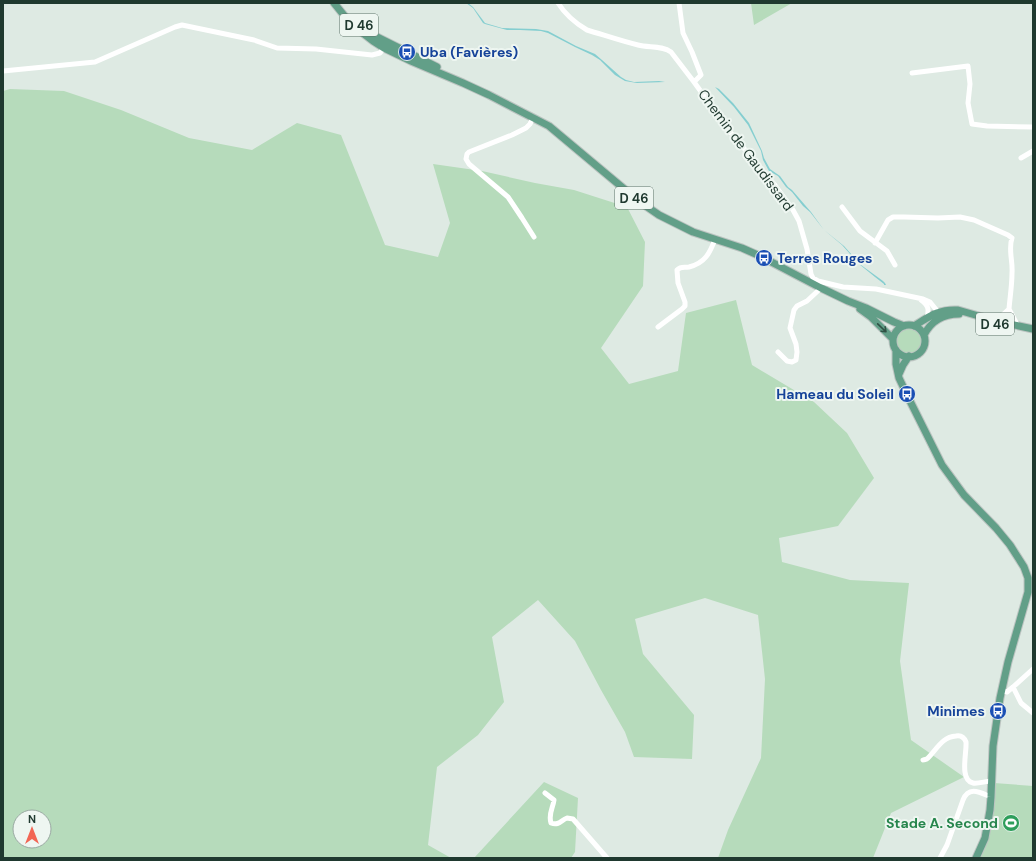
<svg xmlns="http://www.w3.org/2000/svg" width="1036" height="861" viewBox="0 0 1036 861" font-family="'DM Sans',sans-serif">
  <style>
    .green { fill: #b6dbbb; fill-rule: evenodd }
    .water { fill: #85ced0 }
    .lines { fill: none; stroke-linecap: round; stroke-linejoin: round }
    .major-casing { stroke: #bcc4c1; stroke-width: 9 }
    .minor { stroke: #fff; stroke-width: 5 }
    .major { stroke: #629f88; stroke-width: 7 }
    .oneway { stroke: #305245 }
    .labels { text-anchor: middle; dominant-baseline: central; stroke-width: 4; stroke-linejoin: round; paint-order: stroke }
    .shield { fill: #eef6f1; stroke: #5d7269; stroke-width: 1 }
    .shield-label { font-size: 13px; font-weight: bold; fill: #1f392f }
    .transit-label { font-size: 14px; font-weight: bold; fill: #164399; stroke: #eef6f1; text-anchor: start }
    .street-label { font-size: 14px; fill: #1f392f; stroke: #eef6f1 }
    .leisure-label { font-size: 14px; font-weight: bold; fill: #27864d; stroke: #eef6f1; text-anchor: end }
  </style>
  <rect width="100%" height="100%" fill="#deeae3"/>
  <!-- green -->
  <path class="green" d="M751,3H792L754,25Z
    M10,89L64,91L121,110L189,138L252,150L297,123L341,135L385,245L438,257L450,223L433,164L482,171L535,183L574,190L627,207L645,242L643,286L601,348L629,384L678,371L686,313L736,300L752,365L814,402L847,433L874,478L838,526L779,538L782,562L850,580L909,583L900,661L911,740L964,777L891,813L873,858H718L728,830L761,758L765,679L758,615L705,598L635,619L643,654L694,715L692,759L634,757L625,732L601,690L575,641L538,600L492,637L504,702L478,735L437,767L428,845L451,858H3V91ZM20,817H44V841H20Z
    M896 341a13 13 0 1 1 26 0a13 13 0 1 1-26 0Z
    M544,782L578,798L575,852L571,858H474Z
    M994,783L1033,786V858H978Z"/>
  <!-- water -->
  <path class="water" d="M466,3H468L473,7L485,23L502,28L536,29L548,31L576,46L595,54L602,60L621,77L626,80L634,82L659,81L665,82L637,83L625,81L615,75L600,60L592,55L575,47L548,33L541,31L520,30H507L485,24L483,23L473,8Z
    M715,87L719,89L733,103L749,123L762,151L764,158L770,169L780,176L788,187L792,190L811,212L824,230L844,246L861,265L883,281L885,283L886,285H884V284L875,277L859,264L842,245L824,230L810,212L803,206L792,192L786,187L778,176L769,171L763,160L761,151L748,125L734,107Z"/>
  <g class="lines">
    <!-- major casing -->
    <g class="major-casing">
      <path id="major" d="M334,3L351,24L373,41L384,48L411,61L463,83L489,95L549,126L629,193L643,204L659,215L693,232L742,248L760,256L821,288L848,301L866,308L894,322L904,326
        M367,31L377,37L437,67
        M860,309L871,317L893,339
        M893 341a16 16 0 1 1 32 0a16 16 0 1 1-32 0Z
        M914,326C930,316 939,309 958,310L996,321L1033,329
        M924,335C931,321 944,314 959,314
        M896,350V364L899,378L910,401L942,465L964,495L996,528L1010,545L1024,567L1028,578V592L1008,662L1000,698L993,746L991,797L990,810L985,838L976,858
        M899,374L903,365L909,356"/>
    </g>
    <!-- minor -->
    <path class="minor" d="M558,3C565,14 575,23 587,30C604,35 621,41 638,45C649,48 662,45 671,52L694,82L731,133L774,184L793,210L799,221L807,249L811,274L813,278L818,281L843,287L876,289L923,299L930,302L938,312L937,316
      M679,3L683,33L692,52L701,75L694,82
      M3,71L95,62L175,27L182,25L254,40L277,48L316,49L372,55L380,53L385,46
      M912,73L968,66L970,84L968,103L972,124L987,126L1033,127
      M533,117L530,124L526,128L512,135L469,152L467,154L466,159L469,164L508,197L522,218L534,237
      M1021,158L1033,151
      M842,207L860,231L887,251L895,265
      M875,243L888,220L893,217H904L938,218L960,217L974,220L1008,235L1012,238C1008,249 1013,261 1012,273C1012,285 1010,297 1009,309
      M921,300C929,306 929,309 927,319
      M1009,309L1018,326
      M996,321L1009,309
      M658,327L682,309L685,306V302L678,283L677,270C681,266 684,268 689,267C705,263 710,253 715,239
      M778,352L787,361L792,362L796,360L797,352L796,344L790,328L794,310L797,306L807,301L821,288
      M1013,687L1021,703L1033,713
      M1002,691L1007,692L1013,687L1033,669
      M923,760C926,759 926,760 928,758C937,749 942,737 956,736C961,735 964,737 966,742C967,752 959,780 973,783C978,784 986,781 992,781
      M545,793L554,800C553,808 548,814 551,823C559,826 561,820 567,818L573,819L607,858
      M940,858L947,845L963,800C969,785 981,793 991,797"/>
    <!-- major -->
    <use href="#major" class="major"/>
  </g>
  <!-- one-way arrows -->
  <defs><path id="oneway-shaft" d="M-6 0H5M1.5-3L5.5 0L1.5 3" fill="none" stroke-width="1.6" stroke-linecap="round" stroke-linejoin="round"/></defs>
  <use class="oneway" href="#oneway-shaft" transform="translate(882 328) rotate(44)"/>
  <!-- icons -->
  <defs>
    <g id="bus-disc" transform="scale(0.9)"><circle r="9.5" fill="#1a4fb4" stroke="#eef6f1"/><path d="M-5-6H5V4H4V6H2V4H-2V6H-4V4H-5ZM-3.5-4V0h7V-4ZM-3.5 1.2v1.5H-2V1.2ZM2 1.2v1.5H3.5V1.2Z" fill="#fff"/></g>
    <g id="stadium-disc" transform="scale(0.9)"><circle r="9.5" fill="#2e9e5b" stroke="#eef6f1"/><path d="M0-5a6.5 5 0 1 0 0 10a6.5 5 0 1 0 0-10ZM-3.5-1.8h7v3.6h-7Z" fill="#fff"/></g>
  </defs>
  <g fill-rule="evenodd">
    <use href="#bus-disc" x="407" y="52"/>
    <use href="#bus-disc" x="764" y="258"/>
    <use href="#bus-disc" x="907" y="394"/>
    <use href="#bus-disc" x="998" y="711"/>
    <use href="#stadium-disc" x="1011" y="823"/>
  </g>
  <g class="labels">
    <!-- shield labels -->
    <g class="shield">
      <rect x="340" y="14" width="38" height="22" rx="3"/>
      <rect x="615" y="187" width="38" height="22" rx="3"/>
      <rect x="976" y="313" width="38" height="22" rx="3"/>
    </g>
    <g class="shield-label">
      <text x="359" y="25">D 46</text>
      <text x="634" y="198">D 46</text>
      <text x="995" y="324">D 46</text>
    </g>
    <!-- transit labels -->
    <g class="transit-label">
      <text x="420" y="52">Uba (Favières)</text>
      <text x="777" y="258">Terres Rouges</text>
      <text x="894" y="394" text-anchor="end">Hameau du Soleil</text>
      <text x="985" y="711" text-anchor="end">Minimes</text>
    </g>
    <!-- street labels -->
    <g class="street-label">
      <text transform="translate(746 150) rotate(53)">Chemin de Gaudissard</text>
    </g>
    <!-- leisure labels -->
    <g class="leisure-label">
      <text x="998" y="823">Stade A. Second</text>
    </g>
  </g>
  <!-- border -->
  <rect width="1036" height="861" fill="none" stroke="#1f392f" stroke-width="8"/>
  <!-- north arrow -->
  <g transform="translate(32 829)"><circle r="19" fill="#eef6f1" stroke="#9baaa3"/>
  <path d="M0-3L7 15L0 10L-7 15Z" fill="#f26654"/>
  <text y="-6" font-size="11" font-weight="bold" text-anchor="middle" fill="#1f392f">N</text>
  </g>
</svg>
